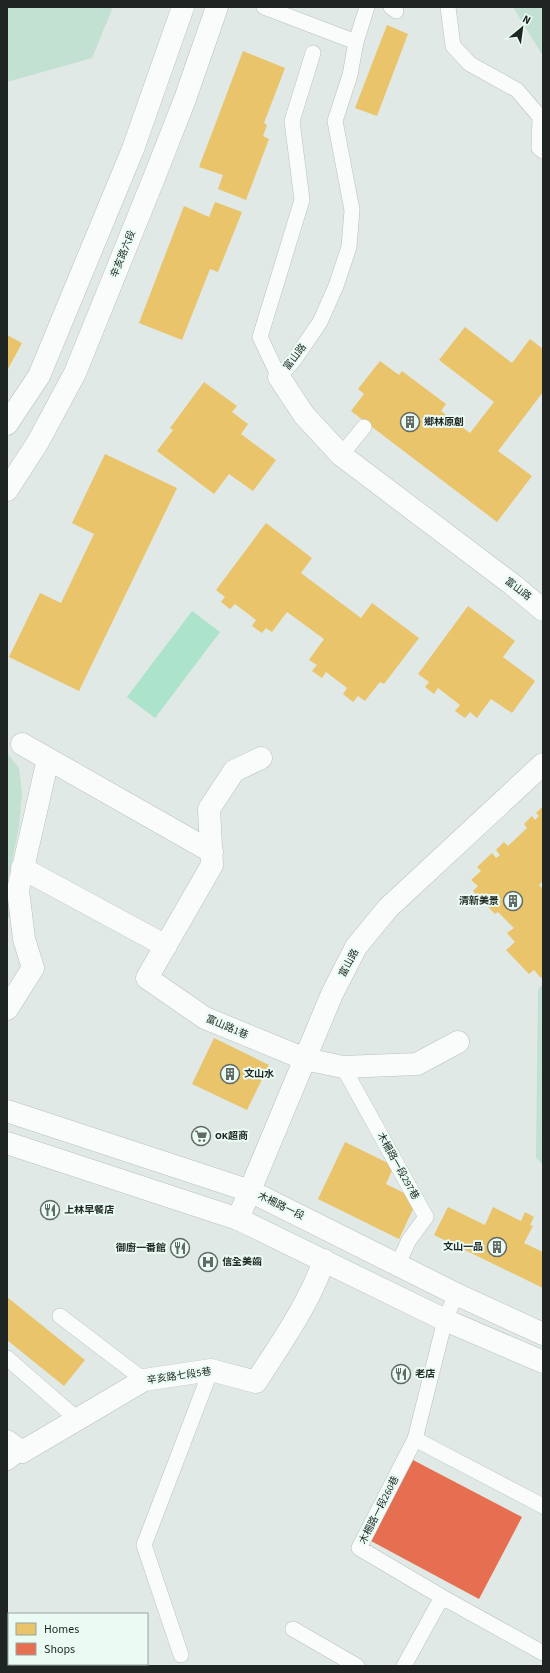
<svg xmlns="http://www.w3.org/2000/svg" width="550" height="1673" viewBox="0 0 550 1673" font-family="'Source Sans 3','Noto Sans TC',sans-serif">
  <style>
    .green { fill: #c3e1d3 }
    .water { fill: #abe3cb }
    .homes { fill: #e9c46a }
    .shops { fill: #e76f51 }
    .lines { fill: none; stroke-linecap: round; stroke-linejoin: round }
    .lane-casing { stroke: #bac1bd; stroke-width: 16 }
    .street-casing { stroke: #bac1bd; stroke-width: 23 }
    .secondary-casing { stroke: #bac1bd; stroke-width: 23 }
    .lane { stroke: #fafcfb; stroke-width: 15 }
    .street { stroke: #fafcfb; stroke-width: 22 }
    .secondary { stroke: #fafcfb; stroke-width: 22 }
    .labels { text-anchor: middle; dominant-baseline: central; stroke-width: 4; stroke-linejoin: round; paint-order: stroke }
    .street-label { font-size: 10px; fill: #1e2522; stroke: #e9fbf2 }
    .poi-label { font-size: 10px; font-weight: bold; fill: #1e2522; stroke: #e9fbf2; text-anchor: start }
  </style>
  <rect width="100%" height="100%" fill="#e0e9e5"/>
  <!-- green -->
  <path class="green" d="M7,7H113L92,58L7,82Z
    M513,7H543V56Z
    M7,753L19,768L22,793L19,827L8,881L13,918L7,917Z
    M543,984V1165L536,1158L538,989Z"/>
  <!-- water -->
  <path class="water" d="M192,611L220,632L155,718L127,697Z"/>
  <!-- homes -->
  <path class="homes" d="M387,25L408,34L377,116L355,108Z
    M243,51L285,68L264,123L267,125L263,136L269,139L246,200L218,189L223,175L199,167Z
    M215,202L242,212L218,272L210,269L182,340L139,323L184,206L209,217Z
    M465,327L512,363L530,339L543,349V392L498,451L532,476L497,522L351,411L364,394L358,389L380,361L399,375L402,371L446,404L441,411L470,433L494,402L439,360Z
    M7,335L22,343L7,371Z
    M204,382L237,406L232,412L248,424L241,434L276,460L253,491L229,474L214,494L157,451L173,430L170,428Z
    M105,454L177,488L79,691L9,657L40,593L61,603L94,534L72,523Z
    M266,523L312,558L301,573L361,618L372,603L419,638L384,684L380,682L365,701L358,696L353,702L343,694L347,688L326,672L322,678L312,671L317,665L309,660L324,639L287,612L272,632L266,628L262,633L252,626L256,620L235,604L230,609L221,602L225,597L216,590Z
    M468,606L515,641L503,657L535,681L512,713L491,699L477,718L470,712L465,718L455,711L460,705L438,688L434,694L425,687L429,682L418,674Z
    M543,806V881L539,885L543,889V976L541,978L534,970L529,974L506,950L515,942L507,933L514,928L498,912L495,914L473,891L478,886L471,880L481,871L477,867L492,853L496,858L500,855L496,850L504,842L508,846L527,828L524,824L532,816L535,820L539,816L536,813Z
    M214,1038L269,1065L247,1110L192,1084Z
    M345,1142L394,1166L386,1184L408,1195L414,1207L399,1239L318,1199Z
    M448,1207L485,1225L493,1207L521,1221L525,1212L534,1217L530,1225L533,1226L524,1243L543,1252V1288L434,1235Z
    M7,1297L85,1360L64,1386L7,1340Z"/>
  <!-- shops -->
  <path class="shops" d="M413,1460L522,1517L479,1599L371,1541Z"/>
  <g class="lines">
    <!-- lane casing -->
    <g class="lane-casing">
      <path id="lane" d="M264,7L356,42
        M391,7L396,11
        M448,7L453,46L470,64L517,90L540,117L539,148L543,151
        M313,53L292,121L302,200L260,337L279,377L294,360L320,322L336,286L349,247L352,210L335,121L350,75L356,42L367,7
        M341,455L364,427
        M343,1067L426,1217L409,1240L398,1264
        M456,1294L445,1320L415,1439L359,1548L442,1597L543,1653
        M60,1316L144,1380
        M7,1358L77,1419
        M415,1439L543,1506
        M7,1463L22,1452
        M293,1629L357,1666
        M181,1655L144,1545L211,1370
        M20,1666H22
        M404,1666L442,1597"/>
    </g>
    <!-- street casing -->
    <g class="street-casing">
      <path id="street" d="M279,377L304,415L341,455L513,585L543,610
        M22,744L212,852
        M261,758L234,771L209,809L212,865L147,978L205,1018L305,1059L343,1067L417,1064L458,1042
        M22,868L166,946
        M7,1009L33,968L24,939L18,890L48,759
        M238,1219L332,994L356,947L388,908L543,764
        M7,1441L22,1452L144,1380L211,1370L256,1382C281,1343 309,1304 324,1260"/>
    </g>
    <!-- secondary casing -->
    <g class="secondary-casing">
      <path id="secondary" d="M7,424L39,376L133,149L183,7
        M7,490L38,442L75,373L154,178L185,99L217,7
        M7,1111L250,1191L456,1294L543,1334
        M7,1143L238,1219L445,1320L543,1362"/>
    </g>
    <!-- lane -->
    <use href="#lane" class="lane"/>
    <!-- street -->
    <use href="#street" class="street"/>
    <!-- secondary -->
    <use href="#secondary" class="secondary"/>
  </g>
  <!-- icons -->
  <defs>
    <g id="building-ring" transform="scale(1)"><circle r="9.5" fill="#e9fbf2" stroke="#626a66" stroke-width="1.5"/><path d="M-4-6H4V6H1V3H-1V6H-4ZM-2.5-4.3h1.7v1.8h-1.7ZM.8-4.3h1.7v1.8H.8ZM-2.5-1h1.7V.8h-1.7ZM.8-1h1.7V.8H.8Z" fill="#626a66"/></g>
    <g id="supermarket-ring" transform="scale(1)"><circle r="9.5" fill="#e9fbf2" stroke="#626a66" stroke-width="1.5"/><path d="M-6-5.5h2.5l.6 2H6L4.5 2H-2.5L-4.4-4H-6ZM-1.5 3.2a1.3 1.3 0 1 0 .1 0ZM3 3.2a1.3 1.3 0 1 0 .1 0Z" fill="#626a66"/></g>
    <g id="restaurant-ring" transform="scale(1)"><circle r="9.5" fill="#e9fbf2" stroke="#626a66" stroke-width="1.5"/><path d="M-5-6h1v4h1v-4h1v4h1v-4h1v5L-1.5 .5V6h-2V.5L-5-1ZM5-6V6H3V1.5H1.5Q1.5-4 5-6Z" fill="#626a66"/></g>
    <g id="hospital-ring" transform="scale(1)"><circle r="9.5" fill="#e9fbf2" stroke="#626a66" stroke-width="1.5"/><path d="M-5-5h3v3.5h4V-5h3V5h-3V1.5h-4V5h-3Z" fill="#626a66"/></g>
  </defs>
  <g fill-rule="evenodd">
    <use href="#building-ring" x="410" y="422"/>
    <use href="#building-ring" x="513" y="901"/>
    <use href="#building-ring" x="230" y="1074"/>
    <use href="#supermarket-ring" x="201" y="1136"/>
    <use href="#restaurant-ring" x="50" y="1210"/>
    <use href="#building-ring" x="497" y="1247"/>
    <use href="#restaurant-ring" x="180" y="1248"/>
    <use href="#hospital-ring" x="208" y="1262"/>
    <use href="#restaurant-ring" x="401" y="1374"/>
  </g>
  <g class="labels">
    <!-- street labels -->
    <g class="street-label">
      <text transform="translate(123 254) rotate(-68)">辛亥路六段</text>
      <text transform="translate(295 357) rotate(-53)">富山路</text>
      <text transform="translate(518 589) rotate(37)">富山路</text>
      <text transform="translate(349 963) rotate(-62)">富山路</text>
      <text transform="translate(227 1027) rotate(23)">富山路1巷</text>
      <text transform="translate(398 1166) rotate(61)">木柵路一段297巷</text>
      <text transform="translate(281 1206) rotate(26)">木柵路一段</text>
      <text transform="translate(179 1376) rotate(-8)">辛亥路七段5巷</text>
      <text transform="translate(379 1510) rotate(-63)">木柵路一段260巷</text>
    </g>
    <!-- poi labels -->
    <g class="poi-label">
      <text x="424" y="422">鄉林原創</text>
      <text x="499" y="901" text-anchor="end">清新美景</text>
      <text x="244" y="1074">文山水</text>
      <text x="215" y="1136">OK超商</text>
      <text x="64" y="1210">上林早餐店</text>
      <text x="483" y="1247" text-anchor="end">文山一品</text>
      <text x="166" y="1248" text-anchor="end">御廚一番館</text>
      <text x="222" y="1262">信全美齒</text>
      <text x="415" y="1374">老店</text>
    </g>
  </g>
  <!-- border -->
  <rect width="550" height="1673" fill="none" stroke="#1e2522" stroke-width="16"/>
  <!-- legend -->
  <rect x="8" y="1613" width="140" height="52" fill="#e9fbf2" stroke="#98a59f"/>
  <rect x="16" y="1623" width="20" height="12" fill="#e9c46a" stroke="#98a59f"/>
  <text x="44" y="1633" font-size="12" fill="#1e2522">Homes</text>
  <rect x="16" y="1643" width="20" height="12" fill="#e76f51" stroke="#98a59f"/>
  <text x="44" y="1653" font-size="12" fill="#1e2522">Shops</text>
  <!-- north arrow -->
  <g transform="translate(522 28) rotate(29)" stroke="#e9fbf2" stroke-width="3" paint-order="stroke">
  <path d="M0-3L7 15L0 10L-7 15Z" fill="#1e2522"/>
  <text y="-6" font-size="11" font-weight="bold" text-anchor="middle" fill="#1e2522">N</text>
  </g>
</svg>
